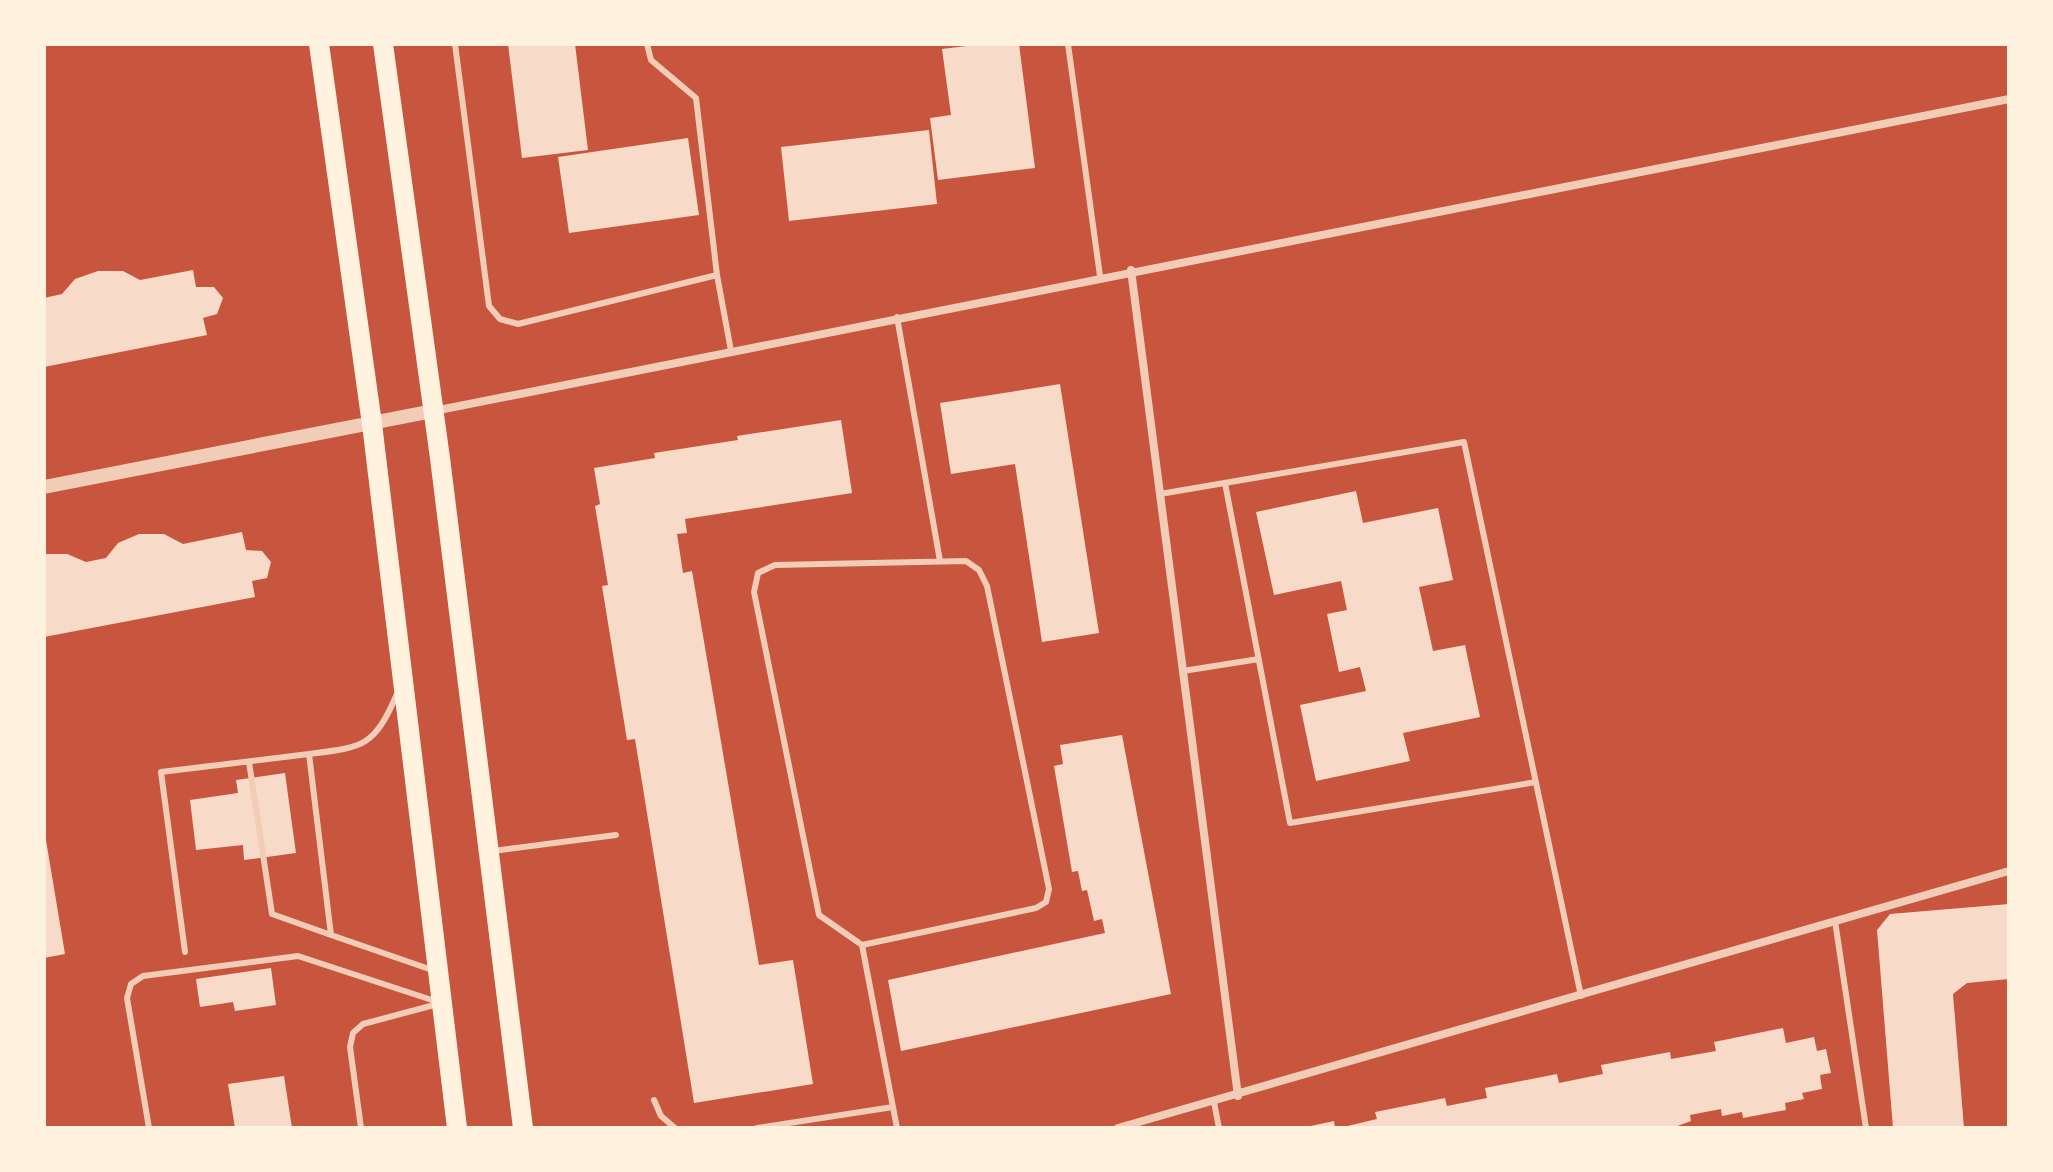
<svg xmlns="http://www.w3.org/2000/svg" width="2053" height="1172" viewBox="0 0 2053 1172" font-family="Rubik,sans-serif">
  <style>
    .building { fill: #f7dbc8 }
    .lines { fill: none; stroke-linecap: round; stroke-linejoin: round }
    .service { stroke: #f1ccb7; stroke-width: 6 }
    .minor { stroke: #f1ccb7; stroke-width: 8 }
    .tertiary { stroke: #f1ccb7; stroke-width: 14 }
    .primary { stroke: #fff3e0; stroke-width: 20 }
  </style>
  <rect width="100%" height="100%" fill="#c8553d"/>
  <!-- building -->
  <path class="building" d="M508,44H575L588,150L522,158Z
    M983,44H1019L1035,168L938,180L930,118L951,115L942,49Z
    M929,130L937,204L789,221L781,147Z
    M688,138L699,215L569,233L558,157Z
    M193,270L196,287H214L223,298L217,314L203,318L207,335L44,367V298L62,294L75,279L98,271H123L140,280Z
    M1060,384L1099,633L1042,642L1015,464L951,474L940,403Z
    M841,420L852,493L685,519L687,533L677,534L683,573L692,571L759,965L793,960L813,1084L694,1103L635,739L627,740L602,586L608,585L595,506L600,504L594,468L655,458L654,453L738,440L737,436Z
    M1356,491L1363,523L1438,508L1453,580L1419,587L1433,651L1465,645L1480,717L1403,733L1410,761L1316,781L1300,705L1366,691L1360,667L1339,672L1327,614L1347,610L1341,581L1274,595L1256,512Z
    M242,532L246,550L262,551L271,562L267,578L252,581L255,597L44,637V554H67L86,562L106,558L118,543L139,534H164L183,544Z
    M1122,735L1171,994L901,1051L888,980L1105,933L1102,919L1094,921L1087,890L1082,891L1078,871L1072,872L1054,766L1063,764L1060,745Z
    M285,773L296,853L244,860L243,845L196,850L190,800L238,793L236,780Z
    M44,828L65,954L44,958Z
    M2009,904V979L1967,983L1953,994L1964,1128H1893L1877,930L1890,914Z
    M271,968L276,1005L235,1011L233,1002L200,1007L196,979Z
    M1783,1028L1786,1043L1814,1037L1817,1051L1826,1049L1831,1073L1820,1075L1822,1089L1802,1093L1804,1099L1785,1103L1786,1110L1743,1118L1742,1112L1722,1116L1721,1109L1690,1115L1691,1121L1672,1128H1339L1377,1119L1375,1112L1445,1098L1447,1106L1487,1098L1485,1088L1557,1074L1559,1083L1603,1074L1601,1065L1670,1052L1671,1059L1716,1051L1714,1042Z
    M284,1076L292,1128H235L228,1084Z
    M1334,1121L1335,1128H1307L1306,1127Z"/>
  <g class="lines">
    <!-- service -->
    <path class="service" d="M455,44L489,306L500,319L518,324L717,275
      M647,44L651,60L696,98L717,275L731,351
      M1068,44L1100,276
      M897,317L940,561
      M1225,483L1290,823L1536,782
      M1160,494L1464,442L1581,996
      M1183,671L1259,659
      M397,694C374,747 364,747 309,754L331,935L435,971
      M249,762L272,914L331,935
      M493,851L616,835
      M1835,921L1866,1128
      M862,945L1036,908L1046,902L1049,889L987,586L979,570L966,561L775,565L758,573L754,592L819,915L862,945L897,1128
      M185,952L161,772L309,754
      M654,1100L661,1116L675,1128
      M1214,1102L1219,1128
      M149,1128L127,998L131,984L143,976L298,956L438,1002
      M361,1128L350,1047L353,1033L363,1024L438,1004
      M757,1128L893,1107"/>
    <!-- minor -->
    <path class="minor" d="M1131,270L1238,1096
      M434,411L2009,99
      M1118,1128L2009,871"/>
    <!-- tertiary -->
    <path class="tertiary" d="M44,487L433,411"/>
    <!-- primary -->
    <path class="primary" d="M319,44L372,424L457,1128
      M383,44L440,458L523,1128"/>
  </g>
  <!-- border -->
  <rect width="2053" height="1172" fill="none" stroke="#fff3e0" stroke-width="92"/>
</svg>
